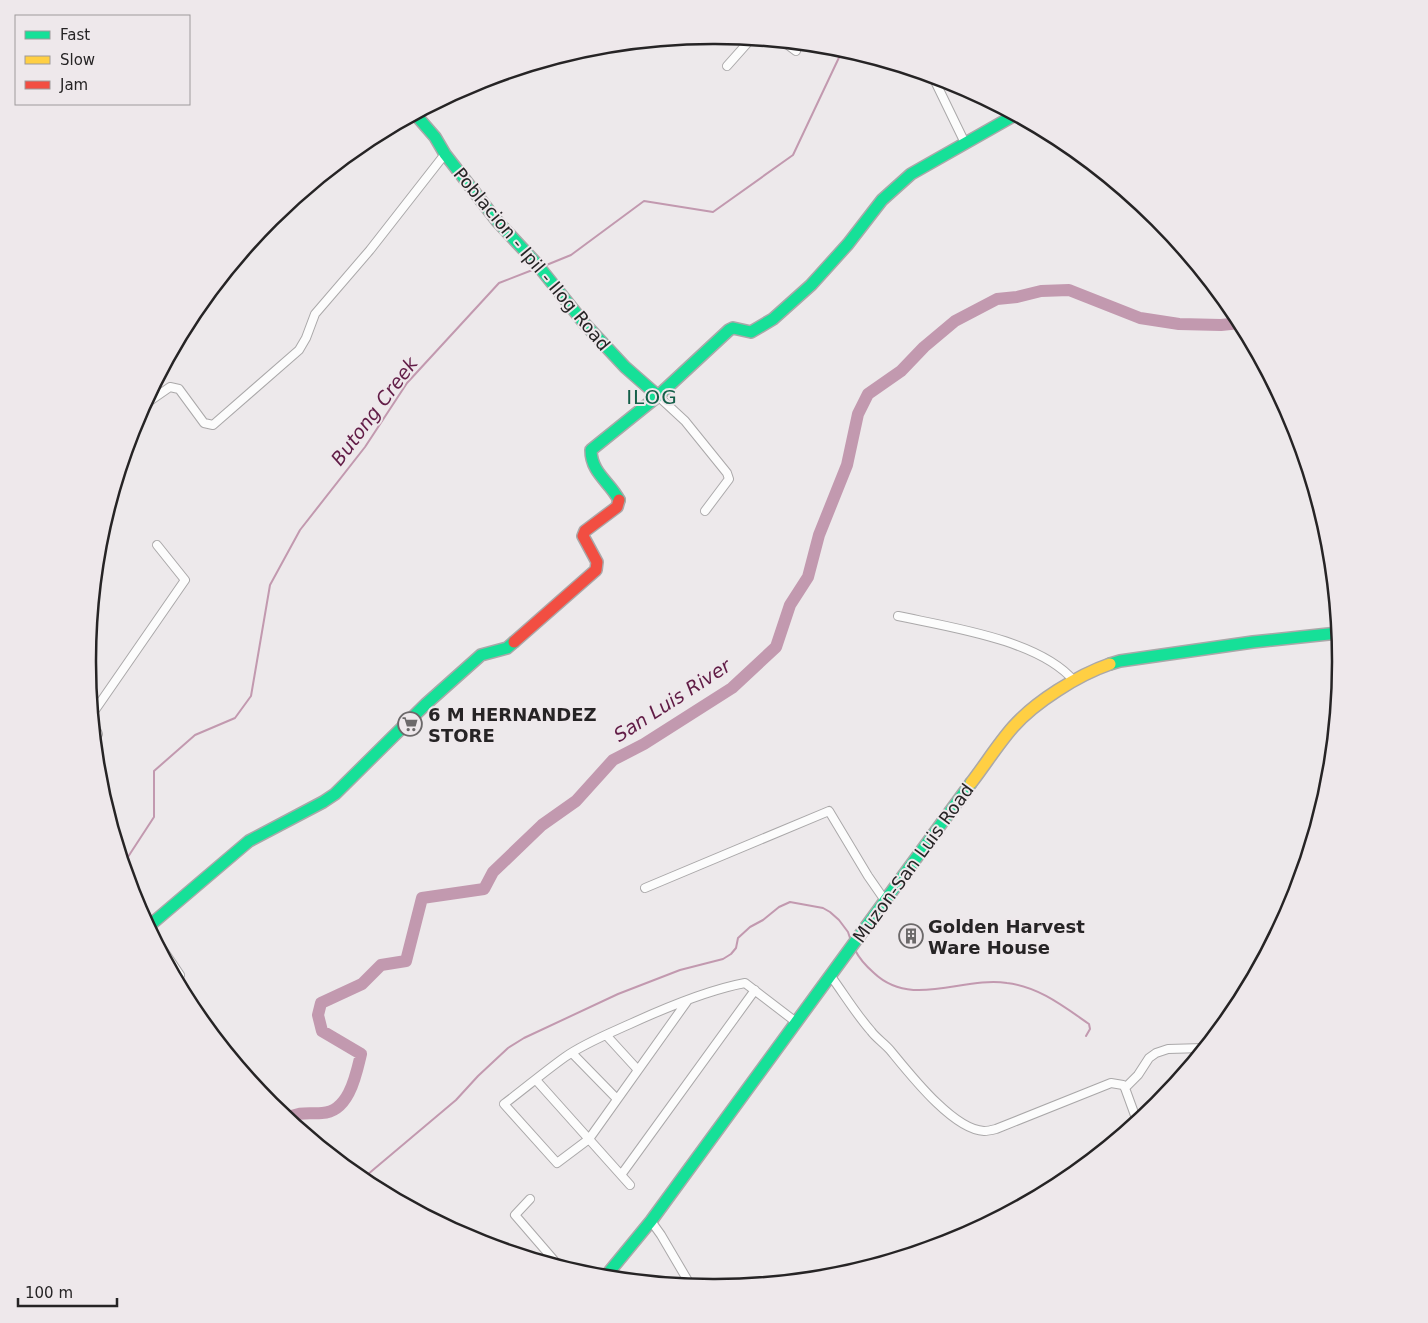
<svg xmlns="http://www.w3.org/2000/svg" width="1428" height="1323" viewBox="0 0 1428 1323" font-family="'DejaVu Sans',sans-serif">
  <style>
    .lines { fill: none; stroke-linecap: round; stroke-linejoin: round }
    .stream { stroke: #c299af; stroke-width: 2 }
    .river { stroke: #c299af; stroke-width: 12 }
    .street-casing { stroke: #aaa8a9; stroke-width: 10 }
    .fast-casing { stroke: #aaa8a9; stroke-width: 14 }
    .slow-casing { stroke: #aaa8a9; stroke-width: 14 }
    .jam-casing { stroke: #aaa8a9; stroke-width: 14 }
    .street { stroke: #fcfcfc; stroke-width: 8 }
    .fast { stroke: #16e098; stroke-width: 11 }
    .slow { stroke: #ffcf43; stroke-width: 11 }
    .jam { stroke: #f24e42; stroke-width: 11 }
    .labels { text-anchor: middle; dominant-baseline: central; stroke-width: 4; stroke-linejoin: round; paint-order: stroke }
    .street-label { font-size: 18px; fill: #262425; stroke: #eee8eb }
    .poi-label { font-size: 18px; font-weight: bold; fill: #262425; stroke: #eee8eb; text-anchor: start }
    .water-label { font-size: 19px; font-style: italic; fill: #611c46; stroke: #eee8eb }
    .quarter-label { font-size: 20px; letter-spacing: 1px; fill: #135f49; stroke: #eee8eb }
    .rim { fill: none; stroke: #262425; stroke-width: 2.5 }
  </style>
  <rect width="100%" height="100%" fill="#ede9eb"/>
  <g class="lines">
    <!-- stream -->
    <path class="stream" d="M544,266L571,255L644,201L713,212L793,155L843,49
      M124,863L154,817V771L195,735L235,718L251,696L270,585L300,530L365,447L407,383L499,283L535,269
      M855,950C860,960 866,966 874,973C912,1009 963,976 1007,983C1039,987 1063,1006 1089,1024L1090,1029L1086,1036
      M360,1178L367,1175L456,1100L478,1076L508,1048L524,1038L618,994L680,970L723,959L731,954L736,948L738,938L750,927L763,920L779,907L790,902L823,908L830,912L839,920L848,932L851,941"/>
    <!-- river -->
    <path class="river" d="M288,1118C299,1111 310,1114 322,1113C349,1112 356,1075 361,1054L322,1031L318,1015L321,1003L362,984L381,965L406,961L422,898L484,889L493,872L542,825L576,801L613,760L644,744L732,688L776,647L790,605L808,577L819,535L847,465L858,414L868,394L901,371L924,347L955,321L997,299L1017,297L1041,291L1069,290L1140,318L1179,324L1221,325L1240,323"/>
    <!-- street casing -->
    <g class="street-casing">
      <path id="street" d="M784,42L796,51
        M727,66L751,39
        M933,77L965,143
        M658,396L685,421L727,473L729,479L705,511
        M144,405L170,387L179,389L204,423L213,425L299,350L306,338L315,314L370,250L445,154
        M898,616C949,627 1040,640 1074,681
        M93,713L185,580L157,545
        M94,724L98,734L95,737
        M645,888L829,811L868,876L886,902
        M153,935L180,975
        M830,975C844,994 856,1014 871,1031C876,1038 884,1043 890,1050C909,1073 953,1130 984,1131C988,1131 992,1130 996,1129L1111,1083L1123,1085L1125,1088L1137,1121
        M688,1000L589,1139L557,1163L504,1104C524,1089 544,1072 565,1057C585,1043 608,1034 630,1024C665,1008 707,990 745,983L796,1022
        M606,1035L638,1070
        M572,1053L617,1099
        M536,1080L630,1185
        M1125,1088L1138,1075L1149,1058L1156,1053L1168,1049L1203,1048
        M621,1175L755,990
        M530,1199L515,1215L559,1266
        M651,1221L661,1235L691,1286"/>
    </g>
    <!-- fast casing -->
    <g class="fast-casing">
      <path id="fast" d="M415,114L435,137L445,154L497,221L536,263L584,323L625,367L658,396
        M619,500C610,482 591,473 591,450L658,396L729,330L733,328L751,332L773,319L811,285L848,244L882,200L911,174L1015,115
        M1110,664L1120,661L1253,642L1338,633
        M149,926L249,841L323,802L335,794L426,704L481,655L507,648L514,642
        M605,1277L651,1221L971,783"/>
    </g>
    <!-- slow casing -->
    <g class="slow-casing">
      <path id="slow" d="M971,783C985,765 998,744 1013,727C1035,702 1078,675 1110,664"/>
    </g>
    <!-- jam casing -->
    <g class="jam-casing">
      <path id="jam" d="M514,642L596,570L597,562L583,536L585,531L617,507L619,500"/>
    </g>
    <!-- street -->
    <use href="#street" class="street"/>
    <!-- fast -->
    <use href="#fast" class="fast"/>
    <!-- slow -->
    <use href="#slow" class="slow"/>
    <!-- jam -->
    <use href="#jam" class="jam"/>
  </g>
  <!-- icons -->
  <defs>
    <g id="supermarket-ring" transform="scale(1.25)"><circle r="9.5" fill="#eee8eb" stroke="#6c696a" stroke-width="1.5"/><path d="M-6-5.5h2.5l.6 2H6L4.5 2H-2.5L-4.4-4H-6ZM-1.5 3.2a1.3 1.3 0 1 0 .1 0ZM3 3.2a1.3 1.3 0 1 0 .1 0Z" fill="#6c696a"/></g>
    <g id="building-ring" transform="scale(1.25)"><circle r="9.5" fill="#eee8eb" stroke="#6c696a" stroke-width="1.5"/><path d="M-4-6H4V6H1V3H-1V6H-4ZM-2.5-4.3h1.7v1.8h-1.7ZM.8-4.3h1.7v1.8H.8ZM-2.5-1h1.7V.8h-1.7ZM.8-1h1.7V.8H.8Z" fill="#6c696a"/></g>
  </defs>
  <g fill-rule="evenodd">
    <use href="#supermarket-ring" x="410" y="724"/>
    <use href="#building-ring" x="911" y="936"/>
  </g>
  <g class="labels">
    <!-- street labels -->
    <g class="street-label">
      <text transform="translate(532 259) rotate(50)">Poblacion - Ipil - Ilog Road</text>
      <text transform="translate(913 863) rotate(-54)">Muzon-San Luis Road</text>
    </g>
    <!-- poi labels -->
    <g class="poi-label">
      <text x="428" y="714">6 M HERNANDEZ<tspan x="428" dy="21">STORE</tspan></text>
      <text x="928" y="926">Golden Harvest<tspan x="928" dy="21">Ware House</tspan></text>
    </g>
    <!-- water labels -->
    <g class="water-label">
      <text transform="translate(374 411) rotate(-53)">Butong Creek</text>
      <text transform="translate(672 700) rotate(-33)">San Luis River</text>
    </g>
    <!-- quarter labels -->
    <g class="quarter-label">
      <text x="652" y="397">ILOG</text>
    </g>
  </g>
  <!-- crop -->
  <path d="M0 0H1428V1323H0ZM713 44H715A617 617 0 0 1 1332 661V662A617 617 0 0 1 715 1279H713A617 617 0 0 1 96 662V661A617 617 0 0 1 713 44Z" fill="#eee8eb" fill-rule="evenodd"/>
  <path class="rim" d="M713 44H715A617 617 0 0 1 1332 661V662A617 617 0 0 1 715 1279H713A617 617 0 0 1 96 662V661A617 617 0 0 1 713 44Z"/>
  <!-- legend -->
  <rect x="15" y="15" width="175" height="90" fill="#eee8eb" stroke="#9e9a9c"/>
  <rect x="25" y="31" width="25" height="8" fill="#16e098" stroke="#9e9a9c"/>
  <text x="60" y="40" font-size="15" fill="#262425">Fast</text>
  <rect x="25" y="56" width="25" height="8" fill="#ffcf43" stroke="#9e9a9c"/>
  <text x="60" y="65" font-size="15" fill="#262425">Slow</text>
  <rect x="25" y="81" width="25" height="8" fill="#f24e42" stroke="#9e9a9c"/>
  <text x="60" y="90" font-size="15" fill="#262425">Jam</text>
  <!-- scale -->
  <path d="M18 1298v8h99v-8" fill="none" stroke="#262425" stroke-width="2.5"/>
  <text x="25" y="1298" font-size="15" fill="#262425" stroke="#eee8eb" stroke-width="4" paint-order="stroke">100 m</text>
</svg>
